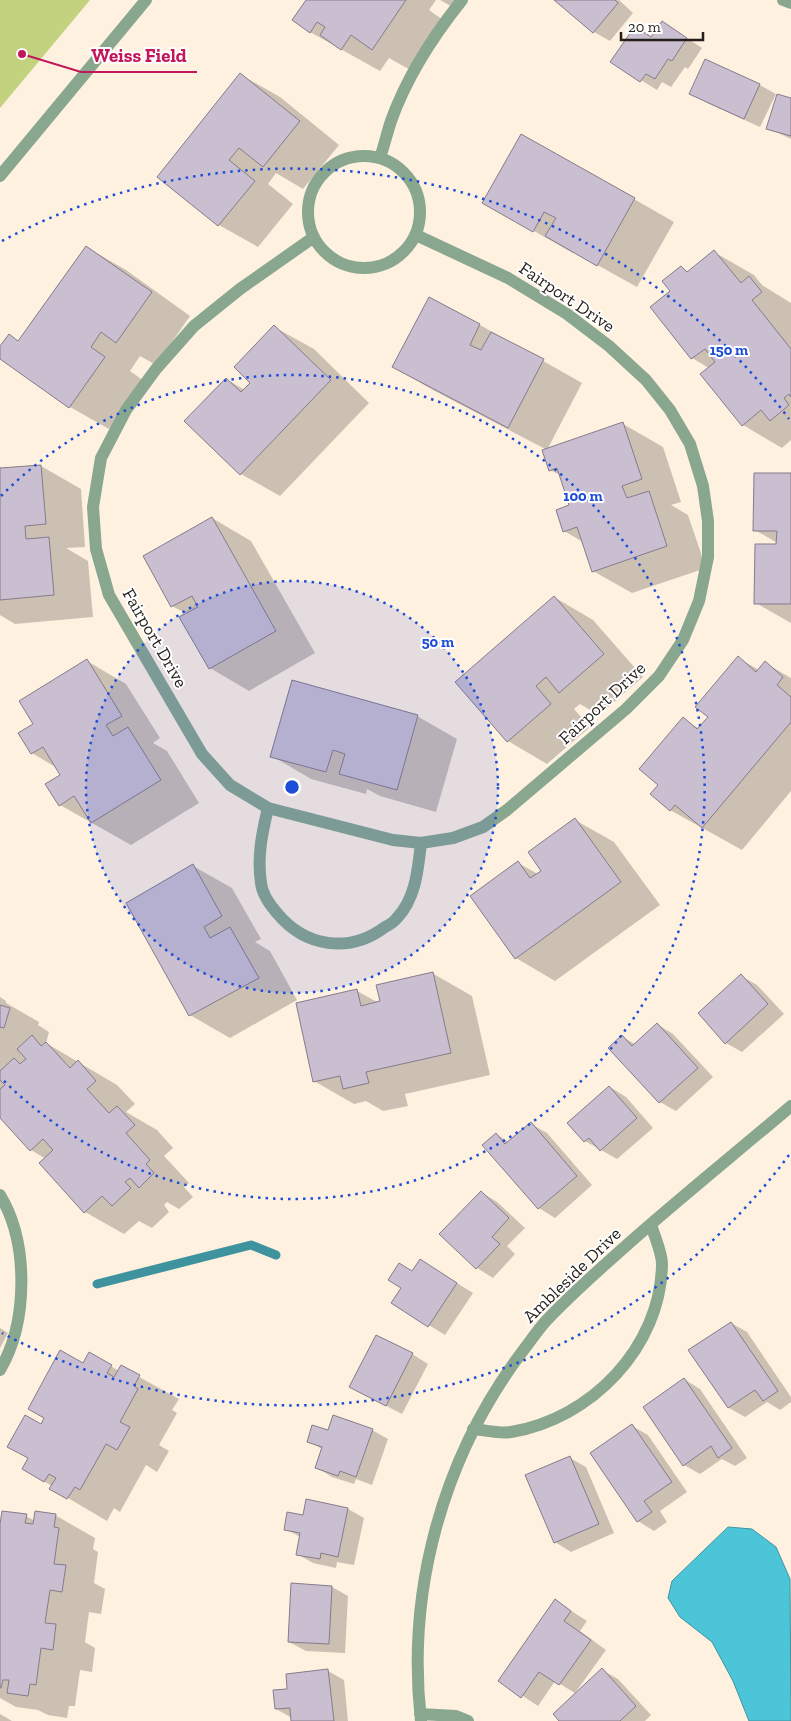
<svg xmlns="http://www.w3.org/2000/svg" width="791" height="1721" viewBox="0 0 791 1721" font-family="'Zilla Slab',serif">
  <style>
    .green { fill: #c3d27f }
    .water { fill: #4bc5d7; stroke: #3f939e }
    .shadow { fill: #0003 }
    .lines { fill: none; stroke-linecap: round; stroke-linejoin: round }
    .stream { stroke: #3f939e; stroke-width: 9 }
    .building { fill: #cabfd0; stroke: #867b8b }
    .minor { stroke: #89a78f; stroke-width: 12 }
    .ring { fill: none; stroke: #1d4ed8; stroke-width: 2.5; stroke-dasharray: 2.5 5 }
    .labels { text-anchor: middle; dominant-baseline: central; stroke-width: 4; stroke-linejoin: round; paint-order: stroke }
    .street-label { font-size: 18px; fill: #241f19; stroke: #fff }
    .centre { fill: #1d4ed8; stroke: #fff; stroke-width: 2.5 }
    .ring-label { font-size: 15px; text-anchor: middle; font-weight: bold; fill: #1d4ed8; stroke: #fff; stroke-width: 4; stroke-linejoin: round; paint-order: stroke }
    .leader { fill: none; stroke: #c2185b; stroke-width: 2 }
    .callout-dot { fill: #c2185b; stroke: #fff; stroke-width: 2 }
    .callout-label { font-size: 19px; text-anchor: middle; font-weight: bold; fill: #c2185b; stroke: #fff; stroke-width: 4; stroke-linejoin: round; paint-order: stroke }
  </style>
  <rect width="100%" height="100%" fill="#fff1e0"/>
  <!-- green -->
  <path class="green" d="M0,0H90L0,108Z"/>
  <!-- water -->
  <path class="water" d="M728,1527L752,1529L776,1547L790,1579L791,1721H749L733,1681L712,1642L680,1617L668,1598L672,1581Z"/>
  <!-- shadow -->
  <path class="shadow" d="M307,0H436L429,10L446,22L412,71L389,58L380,71L310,32Z
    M440,0H462L456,9Z
    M556,0H619L633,13L610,41L594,32Z
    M662,22L702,48L688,69L685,67L671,87L662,82L657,90L612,62L635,27L652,37Z
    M706,61L760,85L776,94L760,127L707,103L691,93Z
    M241,75L280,97L339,145L303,189L276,173L268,184L293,204L258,247L219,225Z
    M791,99V139L768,128Z
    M634,199L674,222L637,287L574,252L573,253L484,203Z
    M86,247L126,270L190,316L156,365L140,356L130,371L144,381L109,429L70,407L0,357V349L19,342Z
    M714,252L754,275L762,285L791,303V440L782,448L743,425L709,368L692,358L651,307L672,291L681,267L689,272Z
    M429,299L480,325L582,383L547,450L433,390L393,367Z
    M274,327L314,349L369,403L280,496L241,474L226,379L245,390L252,383Z
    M623,424L663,447L681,502L671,505L688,515L706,568L632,593L593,571L583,542L564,531L571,506L560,475L550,470Z
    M41,466L81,489L85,547L66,548L88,561L93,617L15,624L0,615V470Z
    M791,474V623L756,603L781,545L755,530Z
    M212,518L251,541L315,653L249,691L210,668L187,614L172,606Z
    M554,597L593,620L643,677L599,715L580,704L574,709L590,727L547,764L508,741Z
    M738,658L759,670L765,663L791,678V791L742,850L670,810L660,785L683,719L700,729L709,717Z
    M87,661L126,684L160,738L153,743L167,751L199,803L131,845L60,805L61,775L57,768L32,753Z
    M417,716L457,739L436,812L380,796L367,789L366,794L311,779L272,756Z
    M575,820L614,842L660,905L555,981L516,958L518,863L538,874L543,871Z
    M193,866L232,888L261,939L255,942L270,951L297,1000L230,1038L190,1015L127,903Z
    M432,973L472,996L490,1075L405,1094L408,1106L383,1111L366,1101L354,1104L314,1081L357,991L379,1003Z
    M741,976L757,985L784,1014L742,1052L726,1043Z
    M0,997L6,1001V1003L39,1022L38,1025L49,1032L46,1043L117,1085L135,1104L126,1112L157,1130L173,1148L164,1156L189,1183L184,1187L193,1197L179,1209L167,1202L164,1205L169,1212L152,1228L139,1221L124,1234L85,1212L46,1159L31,1150L0,1116Z
    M657,1024L673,1034L713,1077L676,1111L660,1102L622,1037L635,1044Z
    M610,1087L626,1097L653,1128L617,1159L585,1141L569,1123Z
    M531,1124L547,1133L592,1185L555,1218L539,1208L496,1134L509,1142Z
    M481,1192L497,1202L525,1228L507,1246L515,1254L493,1278L477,1268L441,1234Z
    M436,1270L473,1293L445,1335L393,1303L413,1272Z
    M731,1323L747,1332L791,1397V1402L780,1410L767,1402L745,1417L729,1408L690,1351Z
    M0,1328L8,1333L0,1348Z
    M90,1354L119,1371L121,1367L179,1399L172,1410L177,1413L159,1445L169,1451L157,1472L146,1465L120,1512L114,1508L107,1521L51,1488L52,1486L23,1469L42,1426Z
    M412,1354L428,1364L402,1414L367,1396Z
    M684,1379L700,1389L747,1458L735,1466L722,1459L700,1474L684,1465Z
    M632,1426L648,1435L687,1492L660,1511L667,1522L654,1531L638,1521L591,1454Z
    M372,1430L388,1439L372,1485L356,1479L354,1484L332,1477L316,1467L322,1449L308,1441L328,1432Z
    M570,1458L586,1467L614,1533L571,1552L555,1542Z
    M348,1509L364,1518L354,1565L337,1562L336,1568L313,1563L297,1554L300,1537L286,1529Z
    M55,1515L95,1538L93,1549L98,1552L94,1583L105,1589L101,1614L89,1612L85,1642L95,1648L92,1672L80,1670L75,1706H69L67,1718L48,1715L38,1710L16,1707L0,1698V1525L26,1516L35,1521Z
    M292,1585L332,1587L348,1596L345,1653L306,1651L289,1642Z
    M556,1601L587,1621L580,1631L606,1650L575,1693L555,1681L538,1706L499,1680Z
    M602,1670L618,1679L651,1715L645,1721H560Z
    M328,1671L344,1680L348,1721H292V1718L276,1709L289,1690Z
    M0,1714L12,1721H0Z"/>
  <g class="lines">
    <!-- stream -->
    <path class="stream" d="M97,1284L251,1245L276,1255"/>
  </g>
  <!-- building -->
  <path class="building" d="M306,0H406L372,50L351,35L341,50L320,35L325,27L317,22L310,33L292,20Z
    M554,0H615L618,3L593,33Z
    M662,21L687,38L672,61L668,59L655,79L646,74L640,82L610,62L635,26L651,37Z
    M705,59L760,84L744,119L689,94Z
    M240,73L300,121L263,167L239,148L229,160L255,181L218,226L157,177Z
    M777,94L791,98V136L766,129Z
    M521,134L635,198L597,266L545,236L556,218L544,212L533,232L482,203Z
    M86,246L152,292L116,343L101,332L91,347L105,357L69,408L0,359V346L9,334L18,341Z
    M714,250L741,283L749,276L762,292L752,300L791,349V397L789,394L784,398L789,405L770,421L761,410L742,426L700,374L715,362L705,349L691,359L650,307L670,291L662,281L681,266L687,272Z
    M429,297L480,324L470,345L481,350L491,332L544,359L508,428L392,367Z
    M274,325L331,380L240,475L184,421L226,378L241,392L250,383L234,367Z
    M623,422L642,479L622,486L627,498L649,491L667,546L592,572L577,527L563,532L556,510L569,505L557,468L549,471L542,450Z
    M41,465L46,524L25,526L26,539L49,537L54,595L0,600V468Z
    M754,473H791V604H754L755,544H776L777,531H753Z
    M212,517L276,631L209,669L179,617L198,607L192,596L171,607L143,556Z
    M554,596L604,654L559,693L546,677L536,686L551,704L507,742L455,682Z
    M738,656L756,672L765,661L783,677L777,685L791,697V722L702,828L675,805L670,811L650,794L658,785L639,769L683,717L697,729L708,717L695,707Z
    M87,659L122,716L106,725L113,736L128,727L161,780L91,823L74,796L59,806L45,784L60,775L43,747L31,754L18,733L33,724L19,701Z
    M292,680L418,715L397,790L339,774L345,754L333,750L326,772L270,757Z
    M575,818L621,882L515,959L470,896L518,861L530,878L541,871L528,852Z
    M193,864L222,916L204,927L210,938L230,927L259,978L189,1016L126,903Z
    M433,972L451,1053L366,1072L369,1083L343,1089L340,1076L313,1082L296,1003L357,989L361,1006L380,1001L376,985Z
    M741,974L768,1004L725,1044L698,1013Z
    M0,1005L10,1008L4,1028L0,1027Z
    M657,1023L698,1068L659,1103L608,1048L622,1035L632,1046Z
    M32,1035L41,1046L46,1042L70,1068L78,1060L96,1081L87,1089L109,1113L117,1106L135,1125L126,1133L150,1160L146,1164L154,1173L139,1188L130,1178L125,1182L131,1188L112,1206L102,1196L84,1213L39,1163L53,1150L43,1139L30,1151L0,1118V1089L5,1085L0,1080V1071L14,1058L20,1064L26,1059L17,1049Z
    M609,1086L637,1118L600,1151L589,1138L584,1142L567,1123Z
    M531,1122L577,1176L538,1209L482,1145L496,1133L505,1144Z
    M481,1191L509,1218L492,1237L500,1244L476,1269L439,1234Z
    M420,1259L457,1283L428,1327L391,1303L401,1288L388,1280L399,1263L412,1271Z
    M731,1322L778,1391L763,1401L755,1390L728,1408L688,1350Z
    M376,1335L413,1353L386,1406L349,1387Z
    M60,1350L83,1363L89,1352L112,1365L107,1373L114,1377L121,1365L140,1375L134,1386L138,1389L120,1422L130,1427L117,1450L106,1444L80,1490L75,1487L67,1499L49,1489L56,1478L49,1474L44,1482L22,1469L28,1458L7,1447L25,1415L41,1424L44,1418L28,1409Z
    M684,1378L732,1448L718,1458L711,1446L683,1466L643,1407Z
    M333,1415L373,1429L356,1477L340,1471L338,1476L315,1468L322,1447L307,1442L312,1425L328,1430Z
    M632,1424L672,1482L644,1501L652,1512L637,1522L590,1453Z
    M570,1456L599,1524L554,1543L525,1475Z
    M306,1499L348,1508L338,1557L321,1553L320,1559L296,1555L300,1533L284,1530L287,1512L303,1515Z
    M2,1511L27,1514L25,1523L33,1524L35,1511L56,1514L54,1527L59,1528L54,1564L66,1565L62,1592L50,1590L45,1623L56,1624L53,1650L41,1648L36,1685L30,1684L28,1696L7,1693L9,1680H3L1,1688H0V1524Z
    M291,1583L332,1586L329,1644L288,1642Z
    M555,1599L571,1611L564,1621L591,1640L559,1685L539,1672L521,1698L498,1681Z
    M602,1668L636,1706L620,1721H559L553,1714Z
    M328,1669L334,1721H291L290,1708L275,1709L273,1690L287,1689L286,1674Z"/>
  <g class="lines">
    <!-- minor -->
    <path class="minor" d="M783,0L791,3
      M308 212a56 56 0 1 1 112 0a56 56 0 1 1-112 0Z
      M380,158C384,146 387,133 391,121C406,79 434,35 462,0
      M0,176L146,0
      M314,237L240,289L194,326L156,369L126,410L101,458L93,507L96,549L109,595L202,754L230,785L268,808L393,840L421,843L453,838L483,827L507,810L626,709L659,676L683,640L699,601L708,557V521L703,486L690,444L670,410L646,380L609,346L567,314L508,278L416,235
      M268,808C262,833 257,857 261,883C262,893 270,905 277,913C305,947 349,954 385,927C389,925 394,922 397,918C416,898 418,869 421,843
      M0,1195C29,1243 28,1322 0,1370
      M473,1429C485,1430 500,1434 511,1432C591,1419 661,1347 662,1264C662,1252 654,1236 651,1224
      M420,1714L456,1716L468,1721
      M421,1721C406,1590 443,1457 522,1352C530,1342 537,1331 545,1322C571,1294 600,1269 628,1244C681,1197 737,1152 791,1106"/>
  </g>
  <!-- distance rings -->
  <circle cx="292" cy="787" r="206" fill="#1d4ed8" fill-opacity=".12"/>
  <g class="ring">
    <circle cx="292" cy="787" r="206"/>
    <path d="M1 496A412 412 0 1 1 1 1078"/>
    <path d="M789 1155A618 618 0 0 1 2 1333M2 241A618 618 0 0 1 789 419"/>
  </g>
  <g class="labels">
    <!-- street labels -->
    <g class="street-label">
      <text transform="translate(567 297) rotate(34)">Fairport Drive</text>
      <text transform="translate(155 638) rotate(60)">Fairport Drive</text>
      <text transform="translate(602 703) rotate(-43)">Fairport Drive</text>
      <text transform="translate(572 1275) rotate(-44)">Ambleside Drive</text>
    </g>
  </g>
  <circle cx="292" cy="787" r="8" class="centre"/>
  <g class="ring-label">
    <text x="729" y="355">150 m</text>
    <text x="583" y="501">100 m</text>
    <text x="438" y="647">50 m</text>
  </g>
  <!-- callouts -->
  <path class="leader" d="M22 54L81 72H197"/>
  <circle class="callout-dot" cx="22" cy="54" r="5"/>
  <g class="callout-label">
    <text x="139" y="62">Weiss Field</text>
  </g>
  <!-- scale -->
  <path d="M621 32v8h82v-8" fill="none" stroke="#241f19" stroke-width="2.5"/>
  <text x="628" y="32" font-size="15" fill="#241f19" stroke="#ffffff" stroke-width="4" paint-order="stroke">20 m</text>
</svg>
